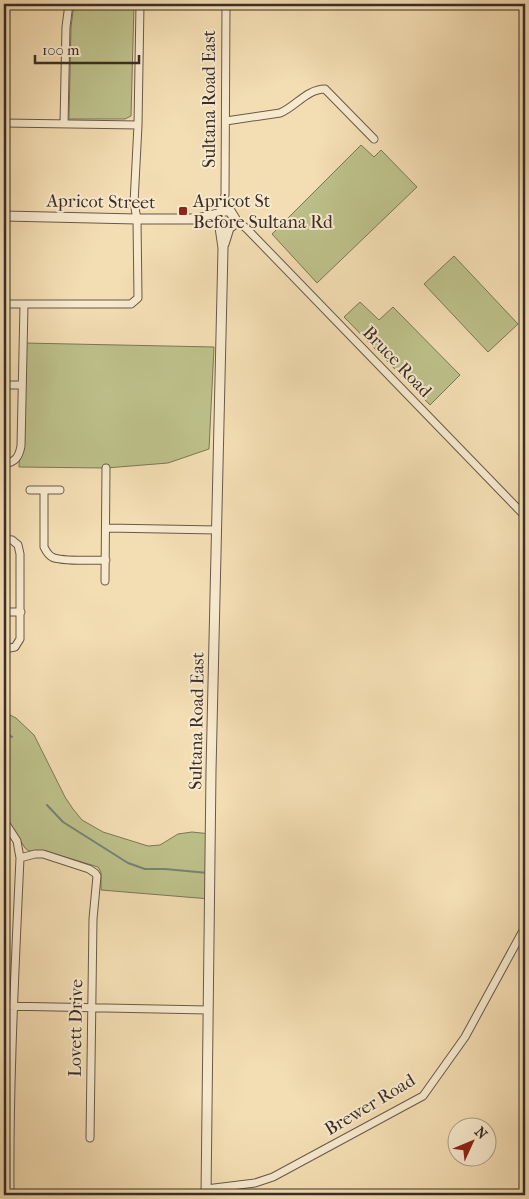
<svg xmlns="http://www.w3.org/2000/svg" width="529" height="1199" viewBox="0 0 529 1199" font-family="'IM FELL French Canon',serif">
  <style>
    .green { fill: #bdc08a; stroke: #7c7658 }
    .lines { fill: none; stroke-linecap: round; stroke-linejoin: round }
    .stream { stroke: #758278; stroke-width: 2 }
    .minor-casing { stroke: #69594a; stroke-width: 9 }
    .tertiary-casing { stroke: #69594a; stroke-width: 11 }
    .minor { stroke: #f7e9cd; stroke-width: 7 }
    .tertiary { stroke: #f7e9cd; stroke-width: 9 }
    .poi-dot { fill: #8f2418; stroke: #f7e9cd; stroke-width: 2 }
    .labels { text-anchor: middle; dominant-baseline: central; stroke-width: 4; stroke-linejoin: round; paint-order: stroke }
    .street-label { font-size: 18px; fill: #3b2d27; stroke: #f7e9cd }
    .poi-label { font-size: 18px; fill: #3b2d27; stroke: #f7e9cd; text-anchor: start }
  </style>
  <rect width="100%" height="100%" fill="#f3ddb2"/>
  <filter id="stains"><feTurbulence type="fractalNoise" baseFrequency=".004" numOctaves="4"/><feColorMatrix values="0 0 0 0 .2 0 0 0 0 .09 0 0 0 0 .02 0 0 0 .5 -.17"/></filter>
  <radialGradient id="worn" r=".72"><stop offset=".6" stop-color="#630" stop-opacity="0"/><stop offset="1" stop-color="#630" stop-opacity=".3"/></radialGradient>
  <!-- green -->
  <path class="green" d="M74,4H134L131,116L125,119H69L71,27Z
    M361,145L374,157L381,150L417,187L317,283L272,234Z
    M454,256L518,324L488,352L424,284Z
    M360,302L379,320L393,307L460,375L430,405L344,317Z
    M24,343L214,347L209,449L168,463L106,468L19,467Z
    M4,712L16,718L34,735L65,797L73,809L82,820L103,832L148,846L160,845L178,834L192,832L211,834L210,899L101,890V872L98,867L46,851H29L25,848L7,819V813L4,808Z"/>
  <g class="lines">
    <!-- stream -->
    <path class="stream" d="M4,731L12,737
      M47,805L63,822L128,863L145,869H165L208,873"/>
    <!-- minor casing -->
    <g class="minor-casing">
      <path id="minor" d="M226,121L280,113C295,107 307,89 325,89L374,139
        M4,123L138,125
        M64,124L66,27L69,4
        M220,212L225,195L226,4
        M235,219L247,229L525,516
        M4,304H131L138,298L137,219L134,203L138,125L140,4
        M4,385H22
        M4,463C15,463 19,457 21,446L24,305
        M30,490H44
        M60,490H44V547C46,551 48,555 52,557C61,562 94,560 106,560
        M107,528L217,530
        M4,539L12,540L18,545L20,554V639L15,647L4,649
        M105,581L106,468
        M4,612H21
        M4,821L17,841L20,858C15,970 9,1083 10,1195
        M20,858L35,854H43L89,869L95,873L97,876L93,919L90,1138
        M4,1006L208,1010
        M206,1189L255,1183L273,1177L423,1096L465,1037L525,927"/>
    </g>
    <!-- tertiary casing -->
    <g class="tertiary-casing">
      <path id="tertiary" d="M4,216L137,219H197L218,214
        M224,244L229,228L233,225L235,219L230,211H222L217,216L218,225L224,229L229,228
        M206,1195L211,771L223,248L220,227"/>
    </g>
    <!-- minor -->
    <use href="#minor" class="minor"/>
    <!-- tertiary -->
    <use href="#tertiary" class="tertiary"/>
  </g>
  <!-- markers -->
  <rect class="poi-dot" x="178" y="206" width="10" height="10" rx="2.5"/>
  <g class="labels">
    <!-- street labels -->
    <g class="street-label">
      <text transform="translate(209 99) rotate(-90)">Sultana Road East</text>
      <text transform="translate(101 202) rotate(1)">Apricot Street</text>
      <text transform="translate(397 362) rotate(46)">Bruce Road</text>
      <text transform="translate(197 721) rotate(-89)">Sultana Road East</text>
      <text transform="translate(76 1028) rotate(-89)">Lovett Drive</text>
      <text transform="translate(370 1105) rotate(-31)">Brewer Road</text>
    </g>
    <!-- poi labels -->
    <g class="poi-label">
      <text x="193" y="201">Apricot St<tspan x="193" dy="21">Before Sultana Rd</tspan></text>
    </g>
  </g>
  <!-- margin -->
  <rect width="529" height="1199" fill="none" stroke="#f3ddb2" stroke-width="20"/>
  <rect x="5" y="5" width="519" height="1189" fill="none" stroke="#3b2d27" stroke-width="2.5"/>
  <rect x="10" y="10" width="509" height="1179" fill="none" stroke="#3b2d27"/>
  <!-- north arrow -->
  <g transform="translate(472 1142) rotate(46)"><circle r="24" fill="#f7e9cd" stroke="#ac9e8b"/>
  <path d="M0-4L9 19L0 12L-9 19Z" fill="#8f2418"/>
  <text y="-8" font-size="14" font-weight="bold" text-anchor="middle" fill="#3b2d27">N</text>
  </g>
  <!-- scale -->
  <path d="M35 55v8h104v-8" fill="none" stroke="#3b2d27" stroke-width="2.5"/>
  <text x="42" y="55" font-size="15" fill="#3b2d27" stroke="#f7e9cd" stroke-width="4" paint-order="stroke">100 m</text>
  <rect width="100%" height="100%" filter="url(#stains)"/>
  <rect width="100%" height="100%" fill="url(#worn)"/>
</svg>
